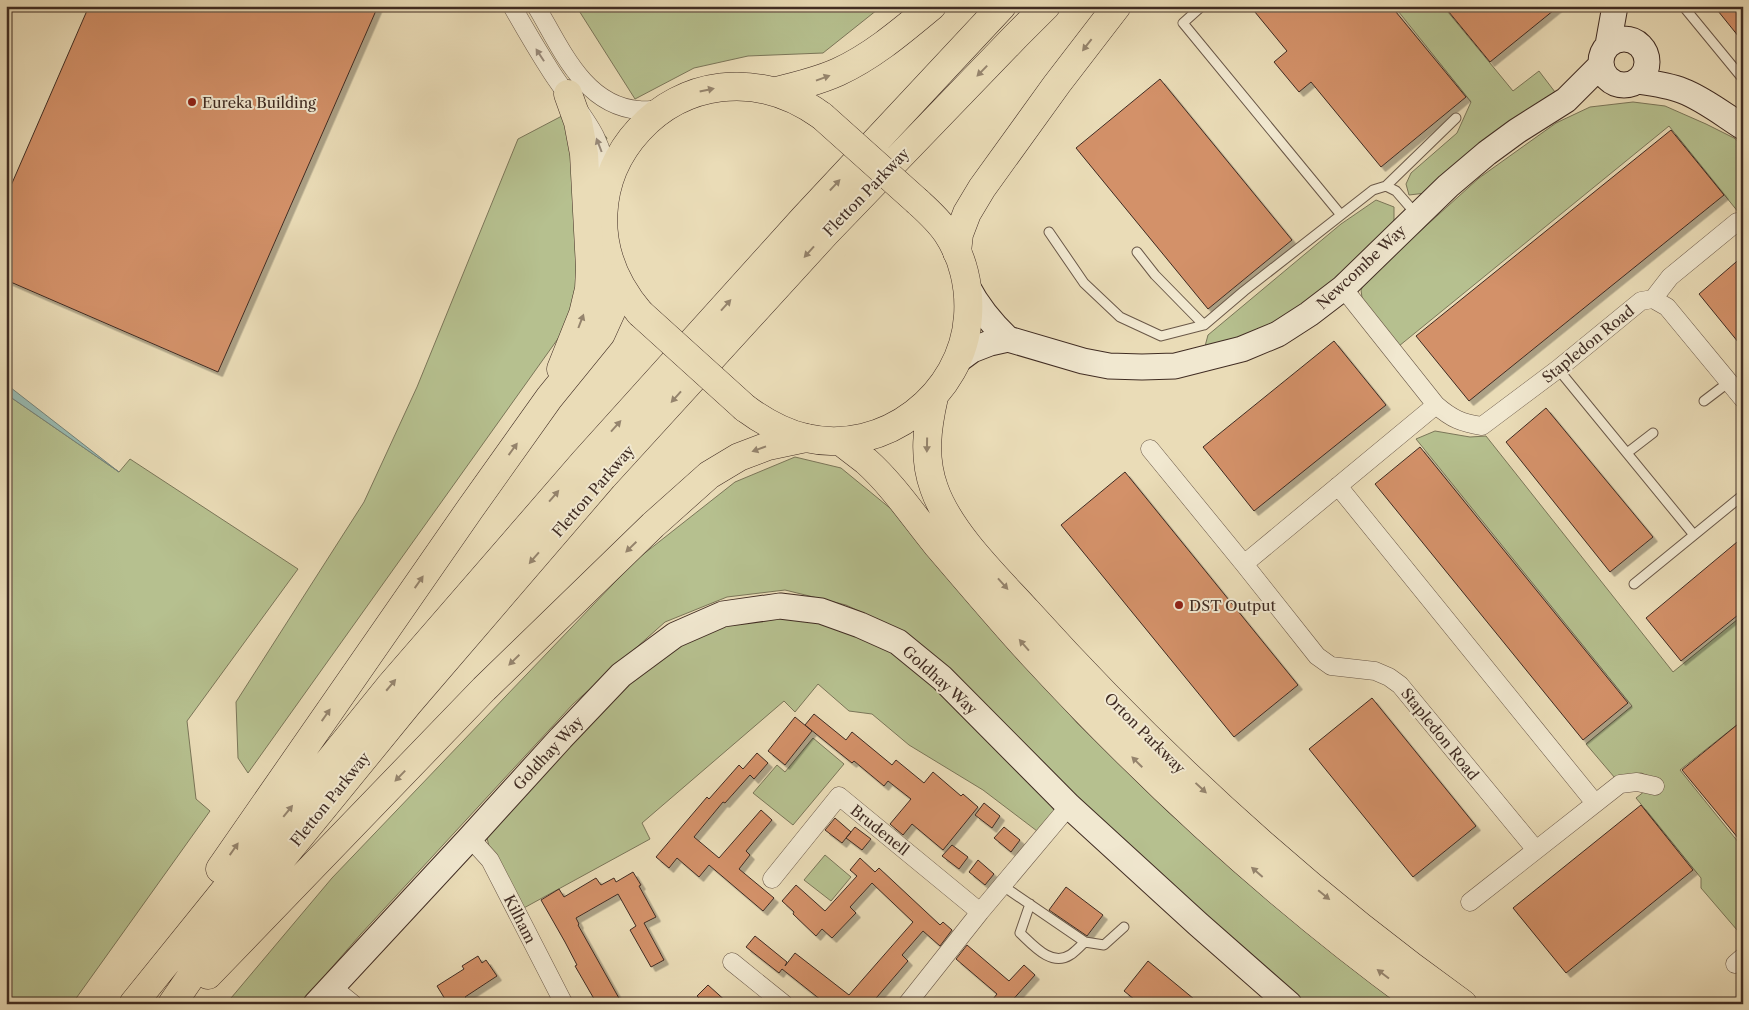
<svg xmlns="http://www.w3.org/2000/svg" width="1749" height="1010" viewBox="0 0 1749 1010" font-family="'Libre Caslon Text',serif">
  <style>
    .green { fill: #b6c08f; stroke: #7b7659 }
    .water { fill: #98bbb2; stroke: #758279 }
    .building { fill: #d39169; stroke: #402c23; filter: url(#shadow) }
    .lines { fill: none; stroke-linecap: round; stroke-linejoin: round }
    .lane-casing { stroke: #6a5848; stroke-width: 11 }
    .street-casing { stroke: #6a5848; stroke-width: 19 }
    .secondary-casing { stroke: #402c23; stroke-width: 27 }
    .primary-casing { stroke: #402c23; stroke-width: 29 }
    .highway-casing { stroke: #402c23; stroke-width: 29 }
    .lane { stroke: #f1e8d0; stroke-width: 9 }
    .street { stroke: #f1e8d0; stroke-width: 18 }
    .secondary { stroke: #f1e8d0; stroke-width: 25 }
    .primary { stroke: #eadcb7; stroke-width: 28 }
    .highway { stroke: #eadcb7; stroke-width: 28 }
    .primary-bridge-casing { stroke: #402c23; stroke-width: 29; stroke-linecap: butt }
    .primary-bridge { stroke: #eadcb7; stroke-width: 28 }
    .oneway { fill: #95846d }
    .oneway2 { fill: #988a7a }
    .poi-dot { fill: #8f2418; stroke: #f1e8d0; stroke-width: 2 }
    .labels { text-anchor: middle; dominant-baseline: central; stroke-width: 4; stroke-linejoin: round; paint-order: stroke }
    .poi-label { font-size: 15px; fill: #402c23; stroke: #f1e8d0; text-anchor: start }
    .street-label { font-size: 15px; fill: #402c23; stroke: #f1e8d0 }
  </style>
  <defs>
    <filter id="shadow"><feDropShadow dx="4.5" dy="4.5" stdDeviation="0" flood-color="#0004"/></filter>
  </defs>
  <rect width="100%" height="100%" fill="#eadcb7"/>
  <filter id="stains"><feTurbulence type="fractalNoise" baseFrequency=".004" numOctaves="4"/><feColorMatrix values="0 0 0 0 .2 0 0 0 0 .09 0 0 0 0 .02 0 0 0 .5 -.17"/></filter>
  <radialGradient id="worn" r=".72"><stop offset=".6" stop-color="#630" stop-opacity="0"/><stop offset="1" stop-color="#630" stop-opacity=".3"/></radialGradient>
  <!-- green -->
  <path class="green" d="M576,6H882L823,53L748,56L694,68L635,99Z
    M1394,6H1443L1513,91L1539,71L1555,92L1426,193L1409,195L1406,184L1411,173L1457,133L1471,102Z
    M1633,102L1665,106L1706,124L1734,138L1743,145V218L1669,126L1399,346L1363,305L1361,290L1366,280L1479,178L1556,123L1590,107Z
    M579,107L607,138L575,218L587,298L248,773L238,758L236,702L364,502L417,387L518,139Z
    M1376,200L1394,207V228L1336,282L1256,335L1204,350L1208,335L1341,224Z
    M6,394L119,472L130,459L298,569L187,721L196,799L210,811L72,1004H6Z
    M1435,431L1470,437L1486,436L1673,672L1743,615V720L1680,770L1743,848V937L1701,888V878L1636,798L1659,780L1641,773L1615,778L1586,744L1632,706L1416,439Z
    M795,457L841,468L896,513L1077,723L1168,812L1245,879L1413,1004H1293L910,635L846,605L785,590L727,597L665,622L573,704L360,935L300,1004H226L332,878L636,560L735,482Z
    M757,617L806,618L879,642L940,689L1053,805L1054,814L1037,831L983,790L909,745L872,714L849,711L818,684L795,712L784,701L642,823L650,839L522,909L489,846L487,838L572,739L661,654L690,636Z
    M813,738L844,764L793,825L753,793L777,765L785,772Z
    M825,855L851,877L831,901L804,880Z"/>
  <!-- water -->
  <path class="water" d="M6,384L119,472L6,394Z"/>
  <!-- building -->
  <path class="building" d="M89,6H378L218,372L6,280V197Z
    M1250,6H1391L1466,97L1381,167L1311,82L1299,92L1274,62L1287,51Z
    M1444,6H1559L1490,62Z
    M1714,6H1743V42Z
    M1160,79L1292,240L1208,309L1076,148Z
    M1671,130L1724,195L1469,401L1416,336Z
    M1743,256V348L1699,294Z
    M1334,341L1386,405L1254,511L1203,447Z
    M1546,408L1653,537L1610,572L1506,442Z
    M1420,447L1628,703L1583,740L1375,484Z
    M1125,472L1298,685L1234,737L1061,525Z
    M1743,537V611L1681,661L1646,618Z
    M1372,698L1476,826L1413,877L1309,749Z
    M814,714L846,740L852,732L892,765L896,760L924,783L933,772L961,796L963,794L978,807L943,850L912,824L903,835L890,824L911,799L888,781L884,786L854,761L852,763L805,725Z
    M795,717L812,731L785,765L768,751Z
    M1743,720V844L1682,770Z
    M757,753L768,763L754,779L750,775L725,803L723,802L694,837L719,858L761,810L772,820L746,851L750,855L739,869L774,898L763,911L709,865L699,877L677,858L669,868L656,857L707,797L709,799L739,765L743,769Z
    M984,803L1000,816L992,828L975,815Z
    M1641,805L1693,870L1566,973L1513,908Z
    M835,818L851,832L842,843L825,830Z
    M855,827L871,839L862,850L846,838Z
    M1004,827L1020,840L1011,852L994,838Z
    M952,845L968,857L959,869L942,856Z
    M860,858L875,872L879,868L940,925L943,922L952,930L940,946L923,931L902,955L908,961L871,1004H826L782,969L779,973L746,947L755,936L787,962L785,966L795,953L849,995L913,922L872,883L850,907L856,913L832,938L822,929L816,936L793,914L794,912L782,901L796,885L825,911L857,876L850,870Z
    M978,860L994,874L985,885L969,872Z
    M633,872L641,885L639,886L656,917L644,923L664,960L651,967L630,930L636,926L618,894L576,918L579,924L578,925L620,1000L614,1004H597L575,966L577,965L565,942L541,900L559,889L564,897L596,878L601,885L614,878L616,882Z
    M1066,887L1103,915L1087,936L1049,910Z
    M967,945L1009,981L1024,965L1035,975L1009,1004H989L997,994L956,959Z
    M478,956L482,963L486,960L497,976L465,997L467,999L460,1004H448L437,986L464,969L462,966Z
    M1148,961L1200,1004H1140L1124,991Z
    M708,985L729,1004H705L697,996Z"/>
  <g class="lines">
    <!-- lane casing -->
    <g class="lane-casing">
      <path id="lane" d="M1202,6L1183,23L1341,215
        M1683,6L1743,79
        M6,11L8,6
        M1416,214L1396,191L1386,186L1456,118
        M1049,232L1084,283L1120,317L1161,336L1204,325L1244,291L1373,190L1386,186
        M1137,252L1155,275L1204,325
        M1558,369L1694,535
        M1704,401L1729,382
        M1627,453L1653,433
        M1634,584L1743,495
        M1003,886L1085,942L1104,945L1124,927
        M1030,904L1020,933C1033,945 1051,967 1070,955C1075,952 1080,946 1085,942"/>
    </g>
    <!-- street casing -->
    <g class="street-casing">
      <path id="street" d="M512,6C525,29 538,51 552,73C576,110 606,135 606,182
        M536,6C561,48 584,106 639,110C647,111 655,109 662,109
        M1343,288L1436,405C1452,419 1462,423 1482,426L1558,369L1641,301L1653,299L1667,307L1743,399
        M1653,299L1670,277L1737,222
        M1150,449L1244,564L1317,656L1331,666L1375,671L1389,677L1400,685L1536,850
        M1338,486L1595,803
        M1244,564L1436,405
        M470,838L490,860L564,1004
        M772,879L839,796L980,912
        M1470,902L1620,784L1637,782L1655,786
        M732,962L784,1004
        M1735,964L1743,957
        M332,987L353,1004
        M907,1004L980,912L1069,806"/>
    </g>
    <!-- secondary casing -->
    <g class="secondary-casing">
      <path id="secondary" d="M1601 62a23 23 0 1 1 46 0a23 23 0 1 1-46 0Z
        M1608,45L1615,6
        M1637,81C1652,83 1668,85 1683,91C1704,99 1724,115 1743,127
        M967,286C978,307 991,323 1008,339
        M957,361L972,350L990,343L1008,339L1083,361L1109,366L1142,367L1175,366L1242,349L1278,334L1309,314L1343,288L1448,186L1487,153L1517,131L1566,100L1601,65
        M316,1004L470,838L561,738L621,675L675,635L723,614L780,606L821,611L860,625L898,642L942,678L1069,806L1198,924L1289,1004"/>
    </g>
    <!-- primary casing -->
    <g class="primary-casing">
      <path id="primary" d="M640,313C531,185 686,18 822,116
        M934,397C927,428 923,457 934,488C949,532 996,577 1027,611C1158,756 1304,890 1463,1004
        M745,408C764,422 783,433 806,438C884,456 963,395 968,316C970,287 963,257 947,233C939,221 929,212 918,202
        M840,441C849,448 857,454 866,461C893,485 914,517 937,545C968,581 999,618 1031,653C1149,781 1280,901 1422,1004"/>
    </g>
    <!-- highway casing -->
    <g class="highway-casing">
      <path id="highway" d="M776,91C797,86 818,81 838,72C873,56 903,30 932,6
        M957,252L959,234L967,213L982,188L1057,84L1117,6
        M561,369L583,314L589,289L590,268L584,154L578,122L568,94
        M220,869L470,509L549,398L601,334L611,312L615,295L616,278
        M208,975L484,689L653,525L709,475L739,457L768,446L806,438
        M133,1004L389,687L584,462L804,218L1002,6
        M172,1004L221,933L408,704L603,477L825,234L1016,36L1046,6"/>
    </g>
    <!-- lane -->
    <use href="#lane" class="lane"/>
    <!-- street -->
    <use href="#street" class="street"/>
    <!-- secondary -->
    <use href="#secondary" class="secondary"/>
    <!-- primary -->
    <use href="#primary" class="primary"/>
    <!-- highway -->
    <use href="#highway" class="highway"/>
    <!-- primary-bridge casing -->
    <g class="primary-bridge-casing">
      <path id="primary-bridge" d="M822,116L918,202
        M640,313L745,408"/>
    </g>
    <!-- primary-bridge -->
    <use href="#primary-bridge" class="primary-bridge"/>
  </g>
  <!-- one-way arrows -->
  <defs><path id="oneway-solid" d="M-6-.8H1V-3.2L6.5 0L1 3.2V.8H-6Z" transform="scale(1.25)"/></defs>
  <g class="oneway">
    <use href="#oneway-solid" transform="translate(1087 45) rotate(128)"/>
    <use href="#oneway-solid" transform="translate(982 71) rotate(134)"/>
    <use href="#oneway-solid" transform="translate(823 78) rotate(-20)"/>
    <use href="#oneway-solid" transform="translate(707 90) rotate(-12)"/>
    <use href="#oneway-solid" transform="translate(835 185) rotate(-47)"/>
    <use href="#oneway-solid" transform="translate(809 252) rotate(132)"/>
    <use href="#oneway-solid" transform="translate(726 305) rotate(-48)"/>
    <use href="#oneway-solid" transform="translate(581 321) rotate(-69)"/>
    <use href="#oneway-solid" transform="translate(676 397) rotate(132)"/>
    <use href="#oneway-solid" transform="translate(616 426) rotate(-48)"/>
    <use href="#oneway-solid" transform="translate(927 445) rotate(91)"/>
    <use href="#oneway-solid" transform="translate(513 449) rotate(-54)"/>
    <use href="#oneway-solid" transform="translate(759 449) rotate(160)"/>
    <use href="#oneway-solid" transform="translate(554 496) rotate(-49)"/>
    <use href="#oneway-solid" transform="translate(631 547) rotate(136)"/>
    <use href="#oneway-solid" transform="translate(534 558) rotate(131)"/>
    <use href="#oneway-solid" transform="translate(419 582) rotate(-55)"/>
    <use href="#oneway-solid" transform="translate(1003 584) rotate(48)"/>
    <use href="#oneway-solid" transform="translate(1024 645) rotate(-131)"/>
    <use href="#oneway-solid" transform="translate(514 660) rotate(136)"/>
    <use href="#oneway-solid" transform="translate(391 685) rotate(-50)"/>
    <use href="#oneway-solid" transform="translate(326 715) rotate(-55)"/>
    <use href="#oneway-solid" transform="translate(1137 762) rotate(-135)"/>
    <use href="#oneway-solid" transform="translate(400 776) rotate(134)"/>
    <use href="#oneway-solid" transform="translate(1201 788) rotate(43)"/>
    <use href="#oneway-solid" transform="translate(288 811) rotate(-51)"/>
    <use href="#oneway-solid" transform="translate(234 849) rotate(-55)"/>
    <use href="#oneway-solid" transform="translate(1257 872) rotate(-139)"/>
    <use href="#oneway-solid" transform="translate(1324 895) rotate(39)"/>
    <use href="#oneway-solid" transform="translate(1383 974) rotate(-143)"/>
  </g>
  <g class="oneway2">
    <use href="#oneway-solid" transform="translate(540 55) rotate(-123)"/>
    <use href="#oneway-solid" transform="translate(599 145) rotate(-111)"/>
  </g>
  <!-- markers -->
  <g class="poi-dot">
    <circle cx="192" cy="102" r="5"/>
    <circle cx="1179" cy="605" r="5"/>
  </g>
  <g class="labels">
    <!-- poi labels -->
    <g class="poi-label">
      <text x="202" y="102">Eureka Building</text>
      <text x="1189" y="605">DST Output</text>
    </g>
    <!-- street labels -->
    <g class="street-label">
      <text transform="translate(866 192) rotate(-46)">Fletton Parkway</text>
      <text transform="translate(1361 267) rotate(-43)">Newcombe Way</text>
      <text transform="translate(1588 344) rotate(-39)">Stapledon Road</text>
      <text transform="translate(593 491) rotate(-49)">Fletton Parkway</text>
      <text transform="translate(940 680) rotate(42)">Goldhay Way</text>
      <text transform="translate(1145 733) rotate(45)">Orton Parkway</text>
      <text transform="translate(1440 734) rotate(51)">Stapledon Road</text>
      <text transform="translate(548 753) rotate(-47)">Goldhay Way</text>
      <text transform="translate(330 799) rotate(-51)">Fletton Parkway</text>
      <text transform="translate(880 830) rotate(39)">Brudenell</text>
      <text transform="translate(520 919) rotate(63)">Kilham</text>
    </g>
  </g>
  <!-- margin -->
  <rect width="1749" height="1010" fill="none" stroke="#eadcb7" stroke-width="25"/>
  <rect x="8" y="8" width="1734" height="995" fill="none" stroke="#402c23" stroke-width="2.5"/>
  <rect x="12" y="12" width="1724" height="985" fill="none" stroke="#402c23"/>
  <rect width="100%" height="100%" filter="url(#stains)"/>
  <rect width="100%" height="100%" fill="url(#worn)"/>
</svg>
